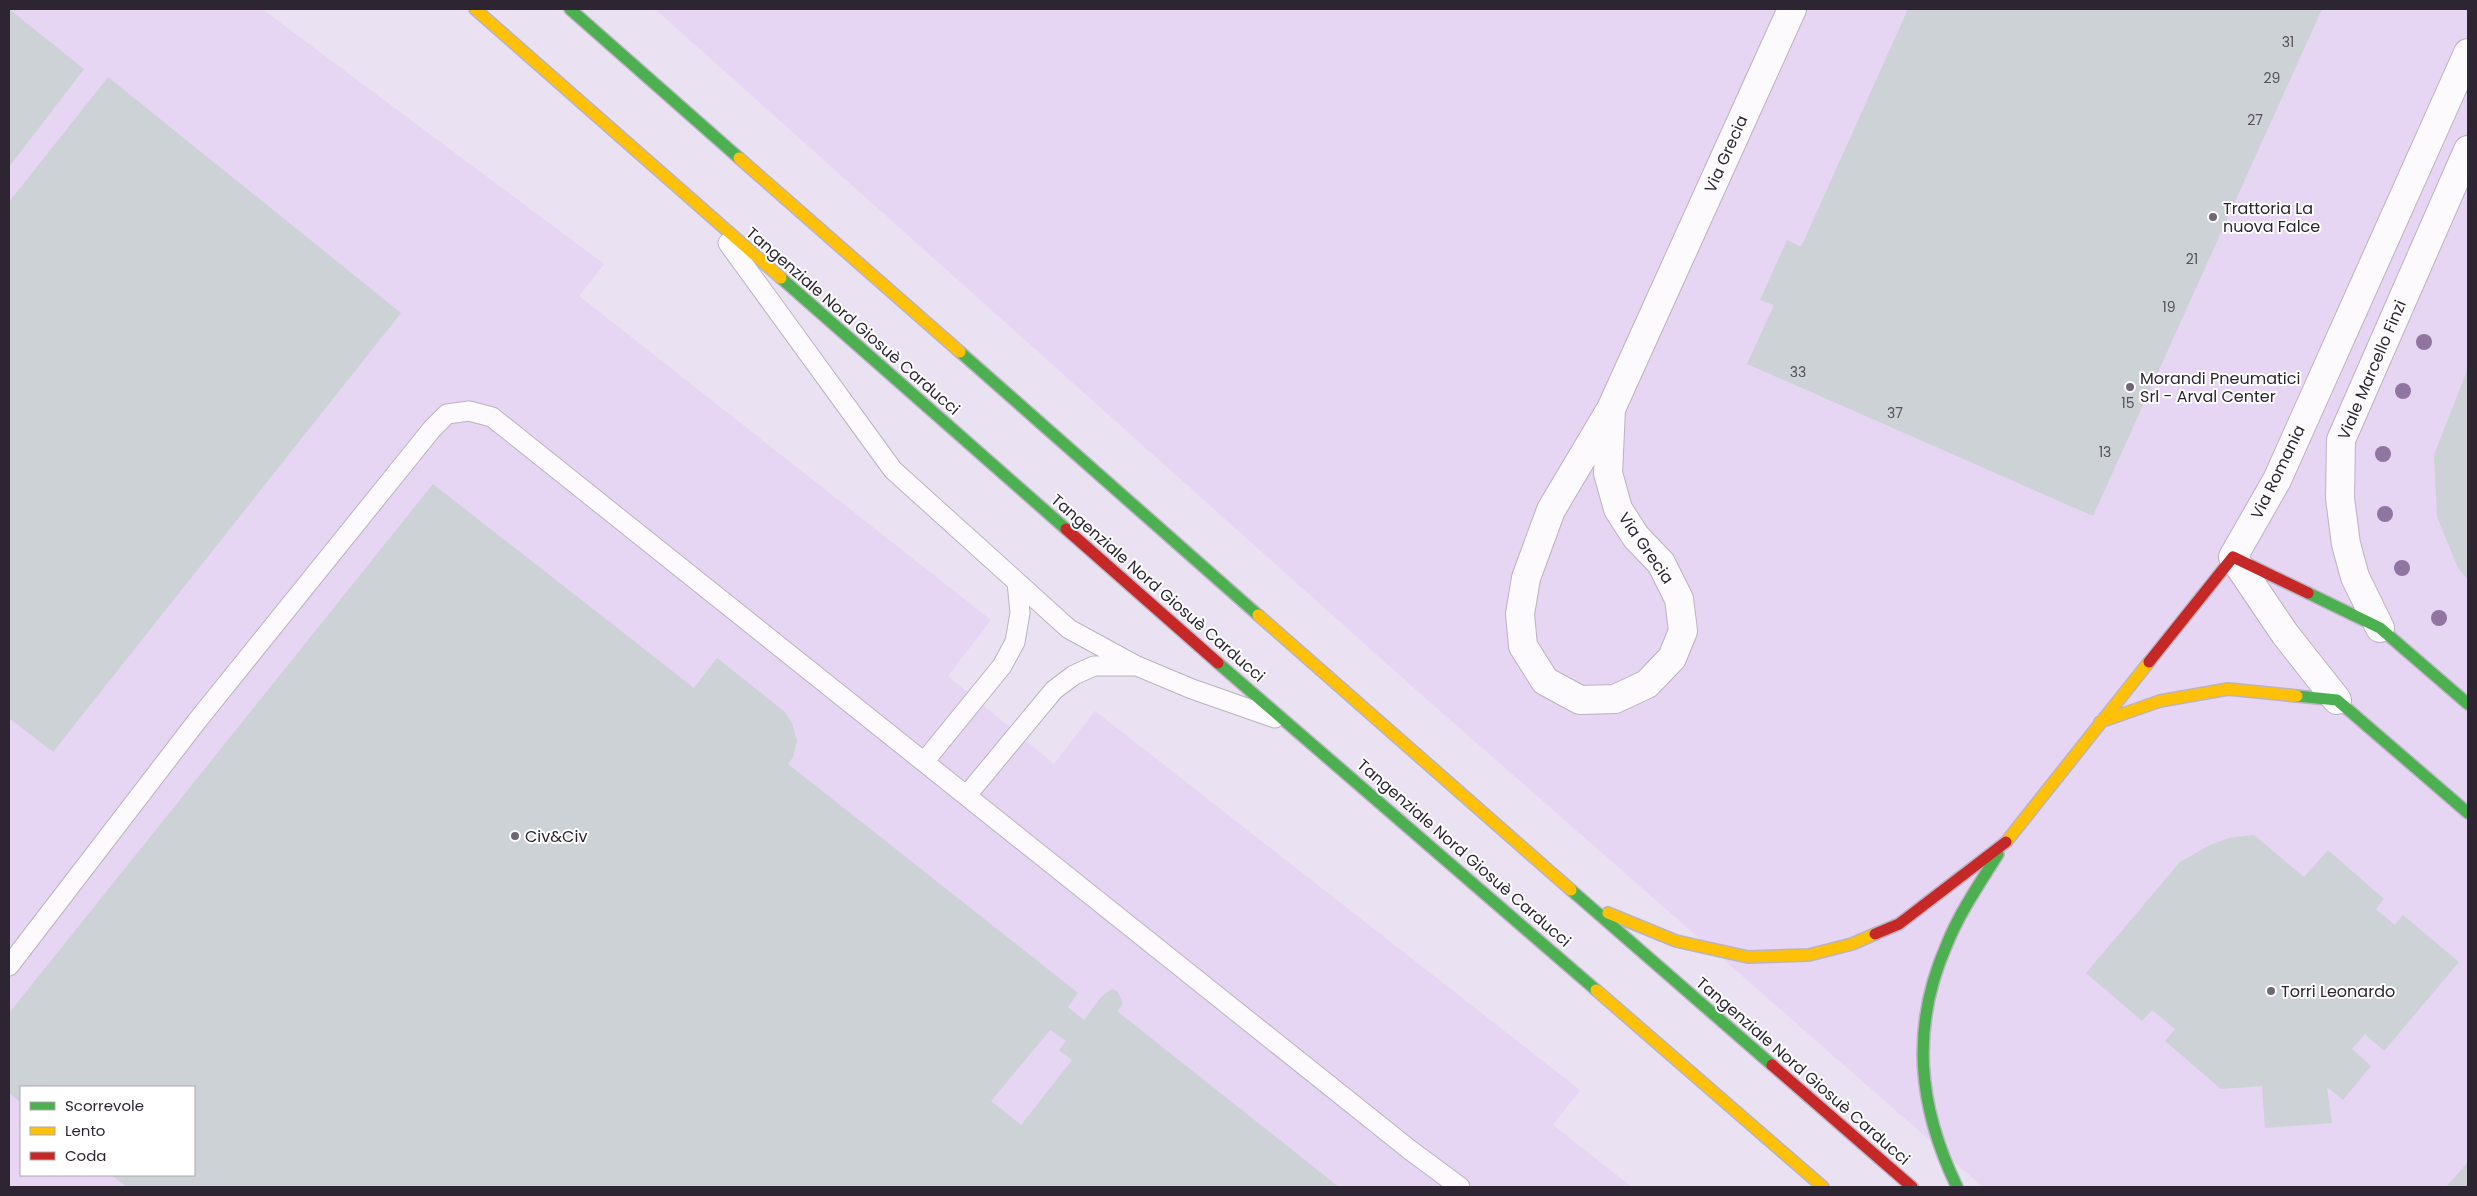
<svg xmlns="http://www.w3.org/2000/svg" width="2477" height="1196" viewBox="0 0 2477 1196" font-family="Poppins,sans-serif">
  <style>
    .built { fill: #e6d5f3; fill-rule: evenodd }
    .building { fill: #cdd2d6; fill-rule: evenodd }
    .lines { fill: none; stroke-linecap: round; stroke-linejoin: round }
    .lane-casing { stroke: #bab3c0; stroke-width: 21 }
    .street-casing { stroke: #bab3c0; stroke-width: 30 }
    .fast-casing { stroke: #bab3c0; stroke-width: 14 }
    .slow-casing { stroke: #bab3c0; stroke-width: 14 }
    .jam-casing { stroke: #bab3c0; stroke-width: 14 }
    .lane { stroke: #fcfafd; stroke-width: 19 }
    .street { stroke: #fcfafd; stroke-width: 28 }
    .fast { stroke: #4caf50; stroke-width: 11 }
    .slow { stroke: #ffc107; stroke-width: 11 }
    .jam { stroke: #c62828; stroke-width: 11 }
    .tree { fill: #9075a1 }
    .poi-dot { fill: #6f6775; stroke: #fff; stroke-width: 2 }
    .labels { text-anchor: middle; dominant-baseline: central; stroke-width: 4; stroke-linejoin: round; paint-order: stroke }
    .number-label { font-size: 14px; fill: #55515b }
    .street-label { font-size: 16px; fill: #2d2632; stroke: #fff }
    .poi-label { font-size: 16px; fill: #2d2632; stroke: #fff; text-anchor: start }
  </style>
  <rect width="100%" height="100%" fill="#eae1f2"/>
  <!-- built -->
  <path class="built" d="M9,9H262L604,264L579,296L991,620L948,676L1054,764L1095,711L1580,1090L1553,1125L1632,1187H9ZM21,1087H194V1175H21Z
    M655,9H2468V1187H1983L1415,689Z"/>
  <!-- building -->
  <path class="building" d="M9,9L84,69L9,167Z
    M1908,9H2322L2093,516L1747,364L1774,305L1760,300L1787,240L1801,247Z
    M108,77L401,313L53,752L9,718V202Z
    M2468,368V580L2458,568L2437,517L2434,455Z
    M433,484L694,688L717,658L785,712L792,723L797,741L793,757L788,764L1078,993L1068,1007L1084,1020L1102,996L1112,989L1117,991L1122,1000V1005L1117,1011L1339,1187H127L111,1175H194V1087H21V1103L9,1093V1013ZM1050,1030L1066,1041L1059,1050L1072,1060L1021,1125L991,1101Z
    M2254,835L2304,877L2328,850L2384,899L2376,909L2395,925L2403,915L2459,962L2384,1051L2365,1034L2352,1049L2371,1066L2343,1100L2327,1087L2332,1123L2265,1128L2262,1086L2221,1089L2165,1041L2175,1029L2152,1010L2142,1021L2086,973L2180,862L2210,845L2229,838Z
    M2468,1162V1187H2446Z"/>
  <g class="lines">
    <!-- lane casing -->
    <g class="lane-casing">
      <path id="lane" d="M728,243L893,470L1069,629L1137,666L1192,689L1275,718
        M924,762L1002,666L1015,642L1020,613L1017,582
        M967,795L1054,690L1074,675L1094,666H1134
        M9,966L197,721L432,429L447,414L469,411L492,417L1410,1150L1460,1187"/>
    </g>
    <!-- street casing -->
    <g class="street-casing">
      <path id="street" d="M1611,409L1608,473L1618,509L1636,537L1661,563L1679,599L1683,631L1672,658L1647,684L1615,699L1580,700L1545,681L1523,646L1520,614L1526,578L1551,510L1611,409L1792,9
        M2380,628L2355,577L2346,544L2340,498L2341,440L2468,150
        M2337,700L2285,634L2233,557L2277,480L2468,53"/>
    </g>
    <!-- fast casing -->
    <g class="fast-casing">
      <path id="fast" d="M570,9L739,158
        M781,278L1066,529
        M960,352L1258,615
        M2308,593L2380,628L2468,704
        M1218,663L1596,990
        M2297,696L2337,700L2468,813
        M1571,890L1772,1065
        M1957,1187C1918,1106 1910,1028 1947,944C1960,912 1980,883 1998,854"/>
    </g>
    <!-- slow casing -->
    <g class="slow-casing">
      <path id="slow" d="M475,9L781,278
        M739,158L960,352
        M1258,615L1571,890
        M2100,722L2160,701L2228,689L2297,696
        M2006,842L2149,662
        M1608,913L1676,941L1748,957L1809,955L1852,944L1875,934
        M1596,990L1823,1187"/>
    </g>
    <!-- jam casing -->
    <g class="jam-casing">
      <path id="jam" d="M1066,529L1218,663
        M2149,662L2233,557L2308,593
        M1875,934L1899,924L2006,842
        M1772,1065L1912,1187"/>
    </g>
    <!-- lane -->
    <use href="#lane" class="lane"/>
    <!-- street -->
    <use href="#street" class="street"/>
    <!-- fast -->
    <use href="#fast" class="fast"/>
    <!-- slow -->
    <use href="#slow" class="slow"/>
    <!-- jam -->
    <use href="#jam" class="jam"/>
  </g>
  <!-- trees -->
  <g class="tree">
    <circle cx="2424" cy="342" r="8"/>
    <circle cx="2403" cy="391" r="8"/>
    <circle cx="2383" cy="454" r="8"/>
    <circle cx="2385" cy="514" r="8"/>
    <circle cx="2402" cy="568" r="8"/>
    <circle cx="2439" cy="618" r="8"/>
  </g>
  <!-- markers -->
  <g class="poi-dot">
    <circle cx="2213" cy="217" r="5"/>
    <circle cx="2130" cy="387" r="5"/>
    <circle cx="515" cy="836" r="5"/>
    <circle cx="2271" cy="991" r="5"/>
  </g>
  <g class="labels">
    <!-- number labels -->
    <g class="number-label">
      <text x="2288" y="42">31</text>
      <text x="2272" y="78">29</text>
      <text x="2255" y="120">27</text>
      <text x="2192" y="259">21</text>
      <text x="2169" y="307">19</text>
      <text x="1798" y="372">33</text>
      <text x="2128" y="403">15</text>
      <text x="1895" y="413">37</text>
      <text x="2105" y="452">13</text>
    </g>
    <!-- street labels -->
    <g class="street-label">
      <text transform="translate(1726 154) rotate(-66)">Via Grecia</text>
      <text transform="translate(853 321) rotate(41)">Tangenziale Nord Giosuè Carducci</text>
      <text transform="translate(2372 370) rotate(-67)">Viale Marcello Finzi</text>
      <text transform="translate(2278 472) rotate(-64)">Via Romania</text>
      <text transform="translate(1646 548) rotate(55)">Via Grecia</text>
      <text transform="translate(1158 588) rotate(41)">Tangenziale Nord Giosuè Carducci</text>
      <text transform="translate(1464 853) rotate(41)">Tangenziale Nord Giosuè Carducci</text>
      <text transform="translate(1803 1071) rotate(41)">Tangenziale Nord Giosuè Carducci</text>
    </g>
    <!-- poi labels -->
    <g class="poi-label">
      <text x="2223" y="208">Trattoria La<tspan x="2223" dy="18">nuova Falce</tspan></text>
      <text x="2140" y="378">Morandi Pneumatici<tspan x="2140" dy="18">Srl - Arval Center</tspan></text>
      <text x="525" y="836">Civ&amp;Civ</text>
      <text x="2281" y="991">Torri Leonardo</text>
    </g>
  </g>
  <!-- border -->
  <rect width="2477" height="1196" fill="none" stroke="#2d2632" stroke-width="20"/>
  <!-- legend -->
  <rect x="20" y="1086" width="175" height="90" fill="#ffffff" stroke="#aba8ad"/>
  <rect x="30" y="1102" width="25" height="8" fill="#4caf50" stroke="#aba8ad"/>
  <text x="65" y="1111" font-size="15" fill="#2d2632">Scorrevole</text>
  <rect x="30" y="1127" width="25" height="8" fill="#ffc107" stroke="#aba8ad"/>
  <text x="65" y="1136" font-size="15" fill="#2d2632">Lento</text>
  <rect x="30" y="1152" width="25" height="8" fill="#c62828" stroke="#aba8ad"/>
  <text x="65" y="1161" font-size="15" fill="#2d2632">Coda</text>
</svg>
